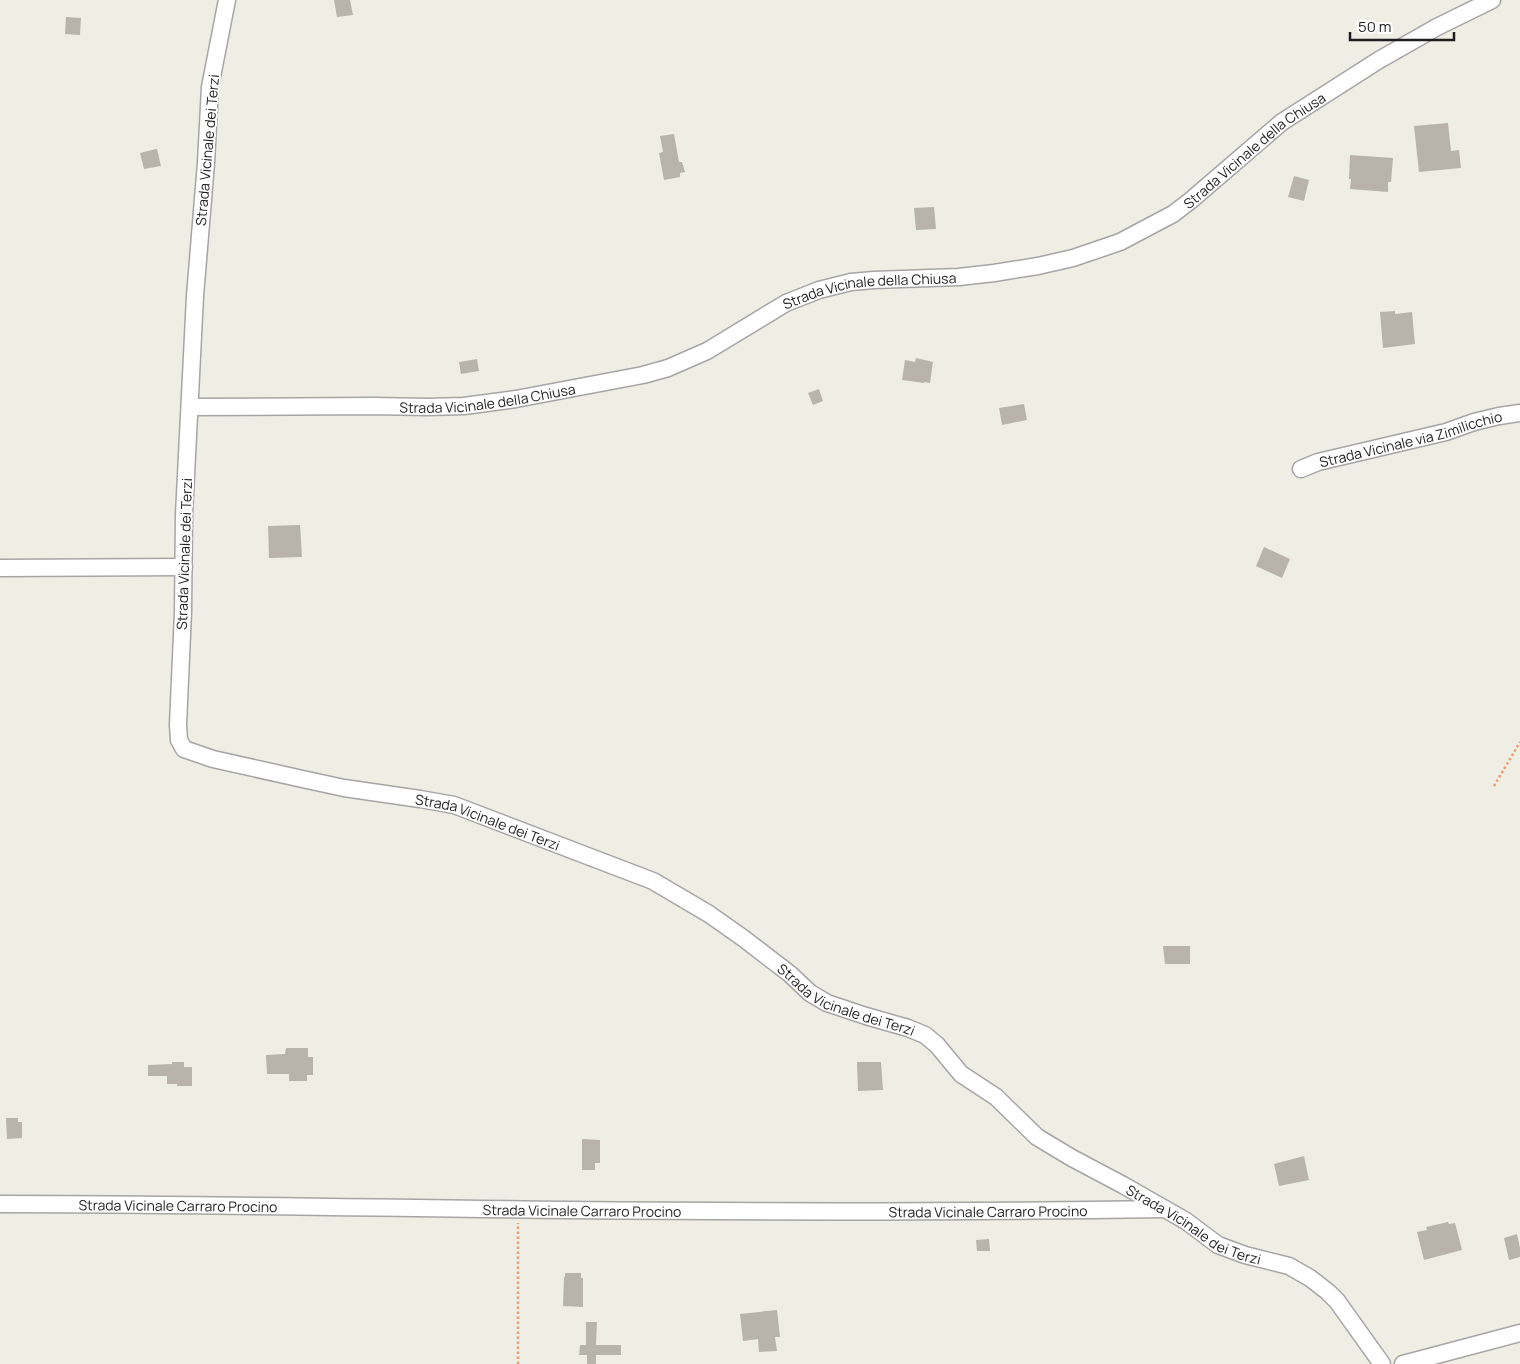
<svg xmlns="http://www.w3.org/2000/svg" width="1520" height="1364" viewBox="0 0 1520 1364" font-family="Manrope,sans-serif">
  <style>
    .building { fill: #b8b4ab }
    .lines { fill: none; stroke-linecap: round; stroke-linejoin: round }
    .street-casing { stroke: #a5a5a5; stroke-width: 19 }
    .path { stroke: #f29c72; stroke-width: 2.5; stroke-dasharray: 2.5 2.5; stroke-linecap: butt }
    .street { stroke: #fff; stroke-width: 16 }
    .labels { text-anchor: middle; dominant-baseline: central; stroke-width: 4; stroke-linejoin: round; paint-order: stroke }
    .street-label { font-size: 14px; fill: #1e1e1e; stroke: #fff }
  </style>
  <rect width="100%" height="100%" fill="#efeee5"/>
  <!-- building -->
  <path class="building" d="M334,0H350L353,15L337,17Z
    M66,17L81,18L80,35L65,34Z
    M1448,123L1451,151L1459,150L1461,168L1419,172L1414,126Z
    M674,134L679,162H682L685,172L680,173V177L664,180L659,153L663,152L660,136Z
    M156,149H157L161,166L144,169L140,153Z
    M1350,155L1393,158L1391,182H1388V192L1350,189L1351,179H1349Z
    M1294,176L1309,180L1304,201L1288,197Z
    M934,207L936,229L916,230L914,208Z
    M1395,311V314L1412,312L1415,344L1383,348L1380,312Z
    M916,358L933,362L930,383L924,382V383L902,380L905,360L915,362Z
    M477,359L479,371L461,374L459,362Z
    M819,389L823,401L813,405L808,393Z
    M1024,404L1027,420L1002,425L999,408Z
    M300,525L302,557L269,558L268,526Z
    M1264,547L1290,559L1282,578L1256,566Z
    M1163,946H1190V964H1165Z
    M286,1048H308V1057H313V1075H307V1081H289V1074H267L266,1055L285,1054Z
    M172,1062H184V1067H192V1086H177V1084H167V1076H148V1065L172,1064Z
    M857,1062H881L883,1090L858,1091Z
    M6,1118H18V1122H22V1138L7,1139Z
    M582,1139L600,1140V1163H595V1170H582Z
    M1304,1156L1309,1180L1279,1186L1274,1164Z
    M1448,1222L1449,1224L1455,1223L1462,1250L1424,1260L1417,1232L1427,1230L1426,1227Z
    M1517,1234L1520,1248V1257L1509,1260L1504,1238Z
    M989,1239L990,1251H977L976,1240Z
    M565,1273H581V1278H583V1307L563,1306L564,1277H565Z
    M777,1310L780,1337H775L777,1351L759,1352L758,1339L743,1341L740,1314Z
    M586,1322H597L596,1345H621V1355H596V1364H587V1355H579L580,1345H586Z"/>
  <g class="lines">
    <!-- street casing -->
    <g class="street-casing">
      <g id="street">
        <path id="s1" d="M227,0L210,87L206,163L195,296L184,515L183,612L178,725L179,740L184,749L213,759L307,780L344,788L420,799L454,805L653,881L709,914L743,938L790,974L810,993L827,1003L866,1016L908,1028L925,1035L937,1045L961,1074L996,1097L1037,1137L1072,1158L1123,1185L1186,1221L1218,1245L1245,1255L1289,1266L1310,1278L1328,1292L1337,1301L1382,1364"/>
        <path id="s2" d="M190,407L373,406L427,407L464,406L516,399L643,375L668,368L707,351L786,303L819,290L851,282L874,280L959,277L994,273L1038,266L1073,258L1120,242L1173,214L1190,201L1282,122L1379,60L1437,27L1492,0"/>
        <path id="s3" d="M1301,469L1318,462L1446,432L1474,422L1499,416L1520,413"/>
        <path d="M0,568L184,567"/>
        <path id="s4" d="M0,1204C189,1204 379,1208 568,1210C767,1212 966,1212 1165,1209"/>
        <path d="M1403,1364L1520,1333"/>
      </g>
    </g>
    <!-- path -->
    <path class="path" d="M1494,786L1520,742
      M518,1364V1223"/>
    <!-- street -->
    <use href="#street" class="street"/>
  </g>
  <g class="labels">
    <!-- street labels -->
    <g class="street-label">
      <text transform="translate(207 150) rotate(-85)">Strada Vicinale dei Terzi</text>
      <text stroke="none"><textPath href="#s2" startOffset="1122">Strada Vicinale della Chiusa</textPath></text>
      <text stroke="none"><textPath href="#s2" startOffset="702">Strada Vicinale della Chiusa</textPath></text>
      <text stroke="none"><textPath href="#s2" startOffset="298">Strada Vicinale della Chiusa</textPath></text>
      <text stroke="none"><textPath href="#s3" startOffset="114">Strada Vicinale via Zimilicchio</textPath></text>
      <text transform="translate(184 554) rotate(-88)">Strada Vicinale dei Terzi</text>
      <text stroke="none"><textPath href="#s1" startOffset="1066">Strada Vicinale dei Terzi</textPath></text>
      <text stroke="none"><textPath href="#s1" startOffset="1471">Strada Vicinale dei Terzi</textPath></text>
      <text stroke="none"><textPath href="#s4" startOffset="178">Strada Vicinale Carraro Procino</textPath></text>
      <text stroke="none"><textPath href="#s4" startOffset="582">Strada Vicinale Carraro Procino</textPath></text>
      <text stroke="none"><textPath href="#s4" startOffset="988">Strada Vicinale Carraro Procino</textPath></text>
      <text stroke="none"><textPath href="#s1" startOffset="1891">Strada Vicinale dei Terzi</textPath></text>
    </g>
  </g>
  <!-- scale -->
  <path d="M1350 32v8h104v-8" fill="none" stroke="#1e1e1e" stroke-width="2.5"/>
  <text x="1358" y="32" font-size="15" fill="#1e1e1e" stroke="#ffffff" stroke-width="4" paint-order="stroke">50 m</text>
</svg>
